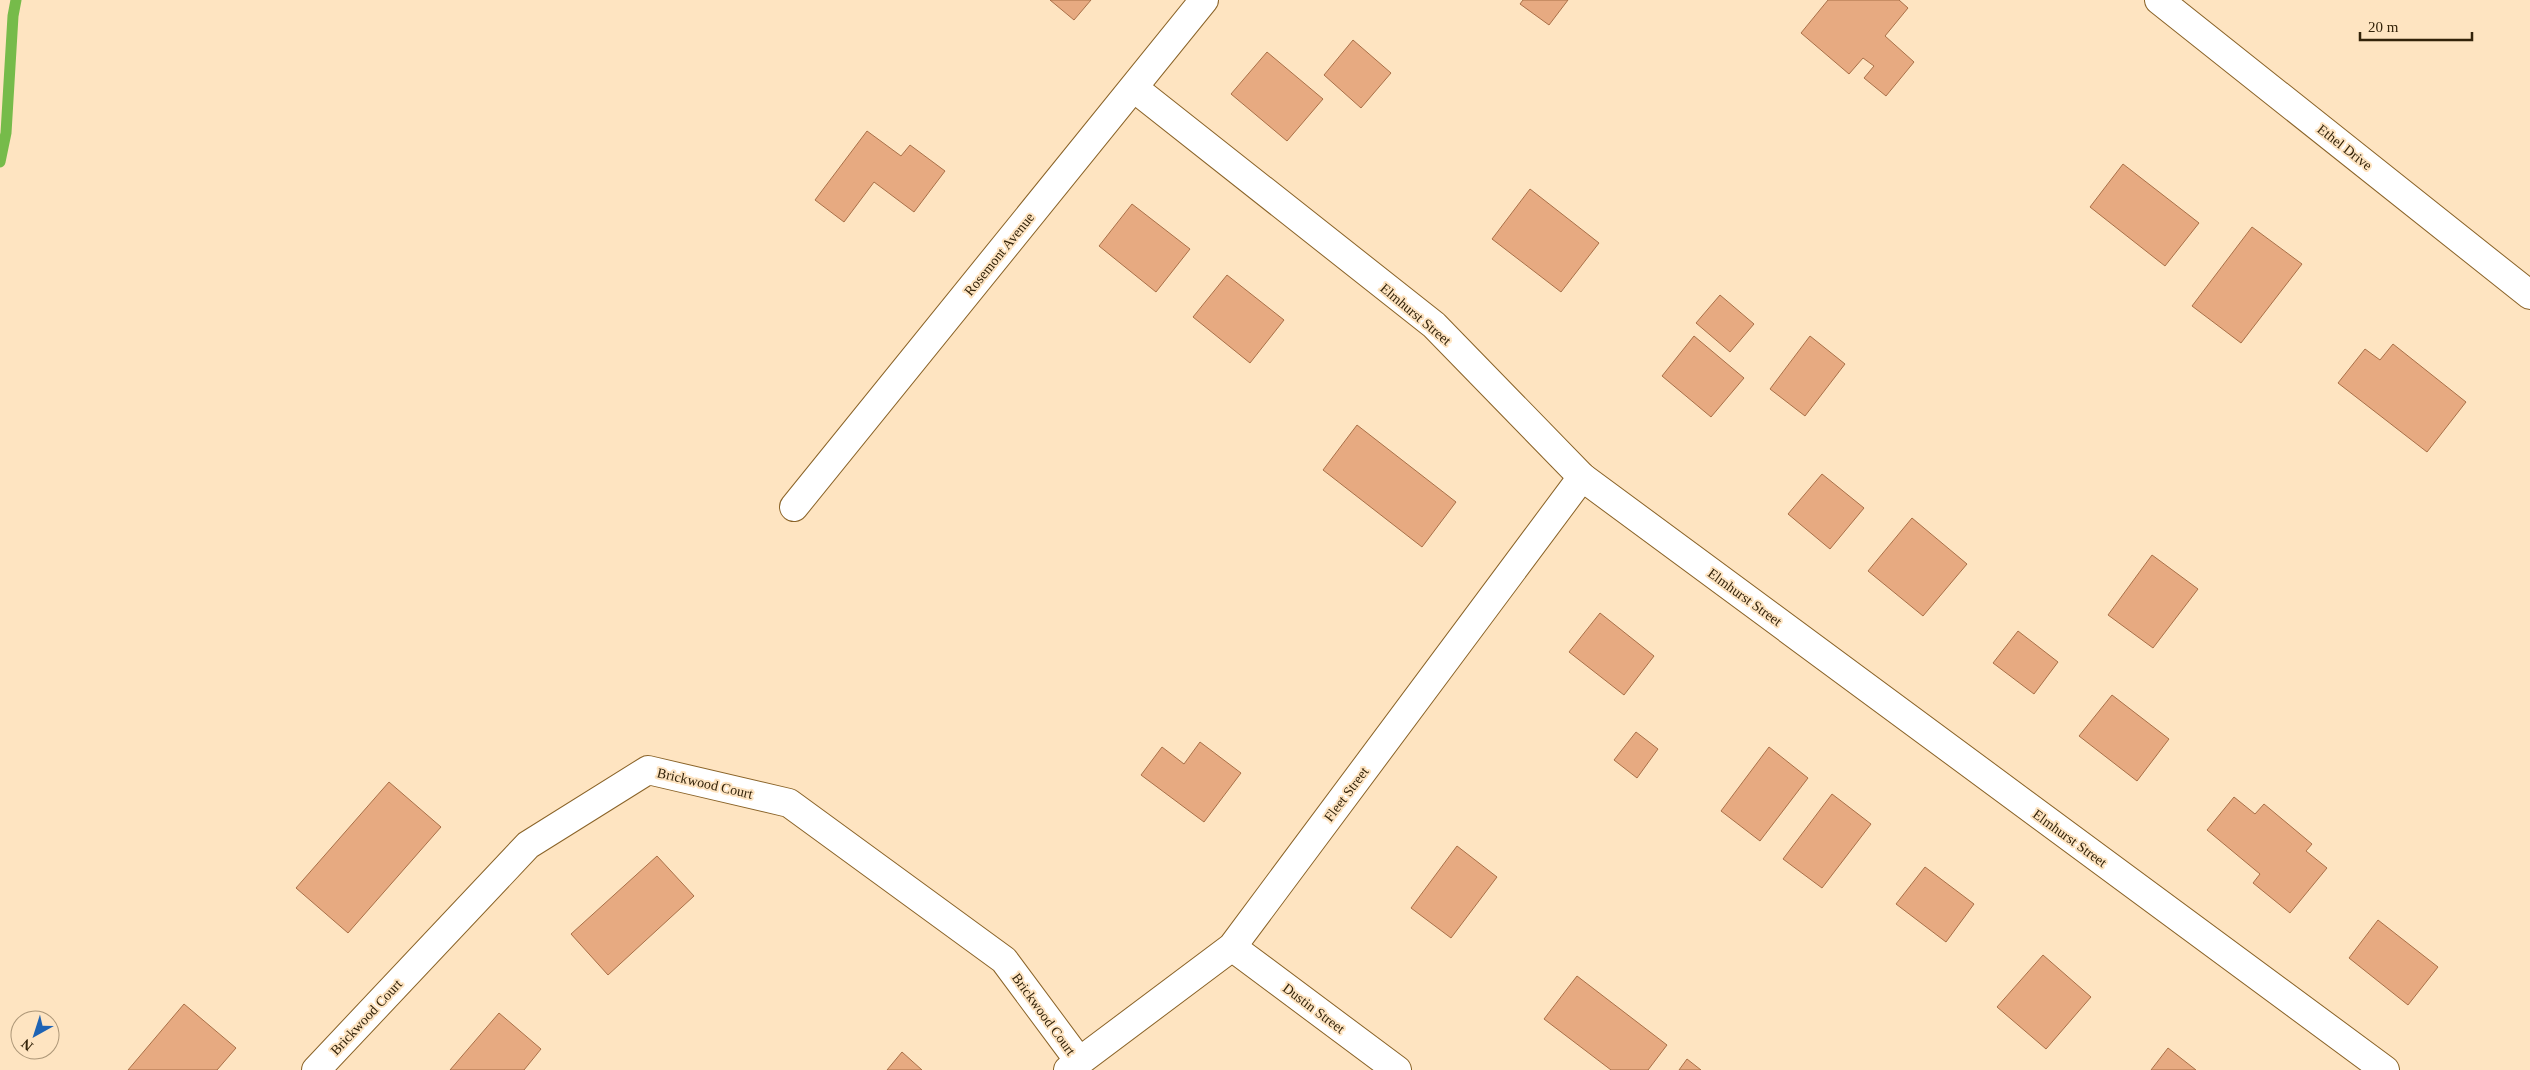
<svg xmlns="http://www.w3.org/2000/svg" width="2530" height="1070" font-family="Georgia,serif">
<rect width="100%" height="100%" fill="#fee4c1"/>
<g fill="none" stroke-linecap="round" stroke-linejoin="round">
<path stroke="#76bb4a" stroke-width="11" d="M 0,162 L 6,133 L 13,16 L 16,0"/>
</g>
<g fill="#e7aa81" stroke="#a97048">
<path d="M 1050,0 L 1091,0 L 1074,20 Z"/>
<path d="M 1523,0 L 1568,0 L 1549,25 L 1520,4 Z"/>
<path d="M 1828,0 L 1899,0 L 1908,8 L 1885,36 L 1914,62 L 1886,96 L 1864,78 L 1874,66 L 1863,58 L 1849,74 L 1801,33 Z"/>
<path d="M 1353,40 L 1391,73 L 1361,108 L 1324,75 Z"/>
<path d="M 1267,52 L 1323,99 L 1287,141 L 1231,94 Z"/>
<path d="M 867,131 L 901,156 L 910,145 L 945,171 L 914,212 L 874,182 L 844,222 L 815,200 Z"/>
<path d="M 2123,164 L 2199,223 L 2165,266 L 2090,207 Z"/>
<path d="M 1530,189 L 1599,243 L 1561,292 L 1492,239 Z"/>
<path d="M 1132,204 L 1190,249 L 1156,292 L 1099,246 Z"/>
<path d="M 2252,227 L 2302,264 L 2241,343 L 2192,306 Z"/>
<path d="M 1227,275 L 1284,320 L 1250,363 L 1193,317 Z"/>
<path d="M 1720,295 L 1754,324 L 1730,352 L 1696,323 Z"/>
<path d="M 1694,336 L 1744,378 L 1711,417 L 1662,376 Z"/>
<path d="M 1810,336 L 1845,364 L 1805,416 L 1770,389 Z"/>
<path d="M 2393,344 L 2466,402 L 2427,452 L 2338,383 L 2365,349 L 2380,360 Z"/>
<path d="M 1357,425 L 1456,502 L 1422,547 L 1323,470 Z"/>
<path d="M 1822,474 L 1864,508 L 1830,549 L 1788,514 Z"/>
<path d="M 1912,518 L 1967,564 L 1923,616 L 1868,571 Z"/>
<path d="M 2152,555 L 2198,589 L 2153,648 L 2108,615 Z"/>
<path d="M 1600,613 L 1654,656 L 1624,695 L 1569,652 Z"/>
<path d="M 2018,631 L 2058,662 L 2034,694 L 1993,663 Z"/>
<path d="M 2112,695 L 2169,739 L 2137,781 L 2079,736 Z"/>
<path d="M 1636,732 L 1658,749 L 1637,778 L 1614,760 Z"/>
<path d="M 1200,742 L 1241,773 L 1204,822 L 1141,775 L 1162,747 L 1184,764 Z"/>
<path d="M 1769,747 L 1808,778 L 1760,841 L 1721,811 Z"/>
<path d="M 389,782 L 441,827 L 348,933 L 296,888 Z"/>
<path d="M 1832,794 L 1871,824 L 1822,888 L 1783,859 Z"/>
<path d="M 2234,797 L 2255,814 L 2264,804 L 2312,844 L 2306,851 L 2327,868 L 2290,913 L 2253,883 L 2260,874 L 2207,830 Z"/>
<path d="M 1457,846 L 1497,877 L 1451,938 L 1411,908 Z"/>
<path d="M 657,856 L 694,896 L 608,975 L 571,934 Z"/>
<path d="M 1925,867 L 1974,904 L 1946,942 L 1896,904 Z"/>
<path d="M 2378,920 L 2438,967 L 2408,1005 L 2349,958 Z"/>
<path d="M 2043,955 L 2091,997 L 2046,1049 L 1997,1007 Z"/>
<path d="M 1577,976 L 1667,1045 L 1648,1070 L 1611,1070 L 1544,1019 Z"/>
<path d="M 184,1004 L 236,1048 L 217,1070 L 128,1070 Z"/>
<path d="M 499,1013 L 541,1049 L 524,1070 L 450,1070 Z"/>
<path d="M 2168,1048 L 2196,1070 L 2151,1070 Z"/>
<path d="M 902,1052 L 922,1070 L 887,1070 Z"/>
<path d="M 1687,1059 L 1701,1070 L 1679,1070 Z"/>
</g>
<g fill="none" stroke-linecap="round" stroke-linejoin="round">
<g stroke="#8a6328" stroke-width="30">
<g id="minor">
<path d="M 2159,0 L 2530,295"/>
<path d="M 1134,88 L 1434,325 L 1582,477 L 2385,1070"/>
<path d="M 794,507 L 1204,0"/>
<path d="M 1232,947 L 1397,1070"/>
<path d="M 316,1070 L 528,845 L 648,770 L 789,803 L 1004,960 L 1079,1061"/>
<path d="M 1068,1070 L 1232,947 L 1582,477"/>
</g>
</g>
<use href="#minor" stroke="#fff" stroke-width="28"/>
</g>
<g text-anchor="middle" stroke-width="4" stroke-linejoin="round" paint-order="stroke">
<g font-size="14" fill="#33230a" stroke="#fee4c1">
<text transform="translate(2345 147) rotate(38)" y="5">Ethel Drive</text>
<text transform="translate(999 254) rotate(-51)" y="5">Rosemont Avenue</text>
<text transform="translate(1416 314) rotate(40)" y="5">Elmhurst Street</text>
<text transform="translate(1745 597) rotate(36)" y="5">Elmhurst Street</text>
<text transform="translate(705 783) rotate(13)" y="5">Brickwood Court</text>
<text transform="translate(1346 794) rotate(-53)" y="5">Fleet Street</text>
<text transform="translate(2070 838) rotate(36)" y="5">Elmhurst Street</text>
<text transform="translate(1314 1008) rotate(37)" y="5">Dustin Street</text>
<text transform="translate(1044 1014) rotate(54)" y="5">Brickwood Court</text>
<text transform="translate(366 1017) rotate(-47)" y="5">Brickwood Court</text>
</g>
</g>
<g transform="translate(35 1035) rotate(219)"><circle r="24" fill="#fee4c1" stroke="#ad9778"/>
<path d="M0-4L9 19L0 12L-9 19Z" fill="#1e63b4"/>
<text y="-8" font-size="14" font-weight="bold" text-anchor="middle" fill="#33230a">N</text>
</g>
<path d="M2360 32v8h112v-8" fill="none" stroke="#33230a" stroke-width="2.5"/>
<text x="2368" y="32" font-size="15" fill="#33230a" stroke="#fee4c1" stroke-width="4" paint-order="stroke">20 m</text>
</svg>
